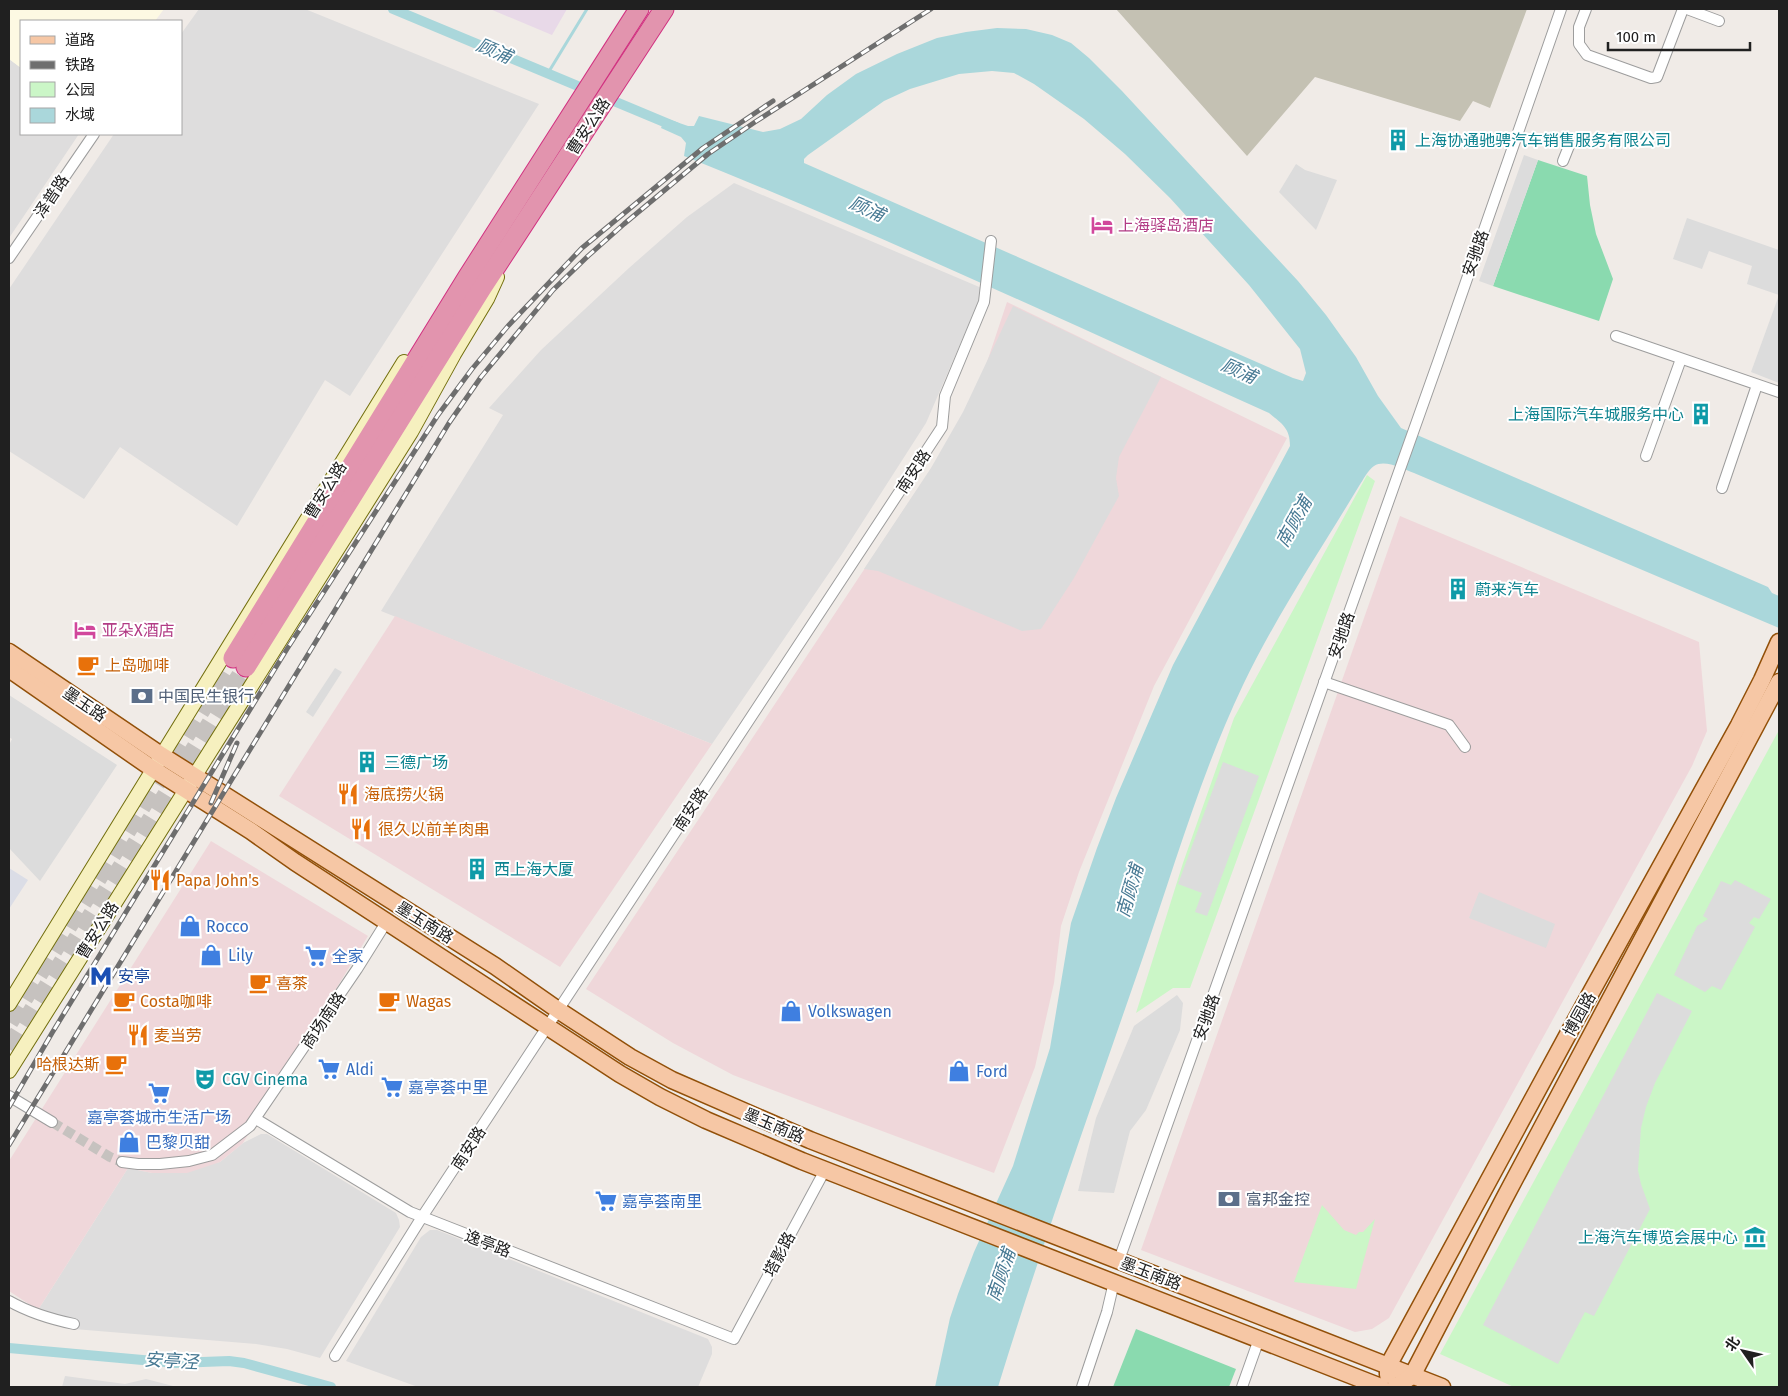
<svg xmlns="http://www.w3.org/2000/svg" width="1788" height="1396" font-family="'Fira Sans','Noto Sans SC',sans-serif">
<rect width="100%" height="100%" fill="#f0ebe7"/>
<g fill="#dedddd">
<path d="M 199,9 L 305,9 L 539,104 L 350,396 L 325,380 L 237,526 L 120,447 L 84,499 L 9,451 L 9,289 L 114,134 L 181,134 L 181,34 Z"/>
<path d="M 9,59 L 21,68 L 21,134 L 79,134 L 9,238 Z"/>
<path d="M 734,183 L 984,289 L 926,423 L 842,554 L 712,744 L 381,611 L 503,415 L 489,408 L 541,350 L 629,268 L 687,217 Z"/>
<path d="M 261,1134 L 267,1134 L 396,1213 L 399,1220 L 400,1227 L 320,1358 L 287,1349 L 256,1344 L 74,1329 L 38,1310 L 128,1168 L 152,1173 L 220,1162 L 243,1143 Z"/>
<path d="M 430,1230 L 437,1230 L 708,1339 L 712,1347 L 712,1354 L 698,1387 L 418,1387 L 346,1361 L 421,1237 Z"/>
<path d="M 65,1376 L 125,1384 L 146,1379 L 177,1387 L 62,1387 Z"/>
</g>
<g fill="#efd7da">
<path d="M 1007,302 L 1287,438 L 1154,686 L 1079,872 L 1061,926 L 1054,983 L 1035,1067 L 994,1173 L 733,1075 L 673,1043 L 586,989 L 946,446 L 973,395 L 986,365 Z"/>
<path d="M 1400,516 L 1699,642 L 1707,731 L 1692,766 L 1389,1318 L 1372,1329 L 1355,1332 L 1141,1250 Z"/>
<path d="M 395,616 L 712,744 L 560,967 L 279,796 Z"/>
<path d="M 211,841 L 368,936 L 243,1143 L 220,1162 L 187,1173 L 152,1173 L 128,1168 L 38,1310 L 9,1291 L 9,1161 Z"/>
</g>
<path fill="#e8d9e8" d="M 490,9 L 567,9 L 552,35 Z"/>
<path fill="#fdf9e3" d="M 9,9 L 164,9 L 155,21 L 21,21 L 21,68 L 9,59 Z"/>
<path fill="#c4c1b3" d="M 1116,9 L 1527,9 L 1490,108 L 1473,101 L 1460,121 L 1315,77 L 1247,156 Z"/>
<g fill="#cbf6c7">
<path d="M 1367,475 L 1375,481 L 1190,988 L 1173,988 L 1136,1013 L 1183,863 L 1234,718 Z"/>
<path d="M 1779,730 L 1779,1387 L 1514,1387 L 1440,1354 Z"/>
<path d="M 1322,1205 L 1344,1230 L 1356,1235 L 1359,1232 L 1363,1232 L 1375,1219 L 1378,1208 L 1356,1289 L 1294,1282 Z"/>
</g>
<g fill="#8adaaf">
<path d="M 1538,160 L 1587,176 L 1590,205 L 1596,234 L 1613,279 L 1599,321 L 1493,286 Z"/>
<path d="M 1136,1329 L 1236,1369 L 1229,1387 L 1113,1387 Z"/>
</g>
<g fill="#dcdcdc">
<path d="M 1524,155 L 1538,160 L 1493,286 L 1479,281 Z"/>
<path d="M 1296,164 L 1305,170 L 1337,180 L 1316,230 L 1279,192 Z"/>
<path d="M 1687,218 L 1779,250 L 1779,383 L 1751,372 L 1779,295 L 1747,284 L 1752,266 L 1709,251 L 1702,269 L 1673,259 Z"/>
<path d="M 1013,306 L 1161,377 L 1119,457 L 1116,478 L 1119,496 L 1074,578 L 1041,629 L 1022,631 L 878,571 L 864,569 L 931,468 L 963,412 Z"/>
<path d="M 335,668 L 342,672 L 313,717 L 306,712 Z"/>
<path d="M 9,695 L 117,765 L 40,881 L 9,848 L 9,745 L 12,739 L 9,737 Z"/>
<path d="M 1223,762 L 1259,776 L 1207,916 L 1195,912 L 1202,893 L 1178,884 Z"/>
<path d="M 1735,880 L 1771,899 L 1759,919 L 1754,917 L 1749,923 L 1755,927 L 1721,990 L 1712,986 L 1705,992 L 1674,975 L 1697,926 L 1708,919 L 1703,916 L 1721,881 L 1731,885 Z"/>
<path d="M 1479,892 L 1555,924 L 1546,948 L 1469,918 Z"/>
<path d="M 1657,993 L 1692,1011 L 1655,1083 L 1646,1107 L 1641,1128 L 1638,1170 L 1641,1184 L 1650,1209 L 1594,1316 L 1585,1312 L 1558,1364 L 1483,1325 Z"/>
<path d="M 1177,995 L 1183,1003 L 1180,1030 L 1146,1110 L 1130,1131 L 1114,1193 L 1078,1191 L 1096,1118 L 1134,1026 Z"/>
</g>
<path fill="#dbdde6" d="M 9,868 L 28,880 L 9,909 Z"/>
<path fill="#aad7db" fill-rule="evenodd" d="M 997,28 L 1026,29 L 1052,35 L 1071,43 L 1089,58 L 1122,91 L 1298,281 L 1326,315 L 1356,357 L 1378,396 L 1401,428 L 1768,587 L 1772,593 L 1779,596 L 1779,628 L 1414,473 C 1403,469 1385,459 1374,466 C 1368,470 1363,480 1359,486 C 1320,551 1276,616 1243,685 C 1201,773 1174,868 1142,960 C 1093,1102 1042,1244 998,1387 L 935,1387 L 950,1318 L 958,1294 L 974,1252 L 1013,1166 L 1050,1048 L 1071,923 L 1097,848 L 1116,798 L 1173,665 L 1290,446 C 1290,428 1282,424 1269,413 C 1075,326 882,235 684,156 L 686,143 L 681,137 L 661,128 L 665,118 L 688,126 L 694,126 L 699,116 L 763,132 L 780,129 L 801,119 L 827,95 L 856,74 L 897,54 L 937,38 L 966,32 ZM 992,71 L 1014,73 L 1034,84 L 1084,119 L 1125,154 L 1170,198 L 1249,285 L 1300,349 L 1306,373 L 1303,381 L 1293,378 L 804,163 L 804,159 L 808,155 L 884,101 L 910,89 L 959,74 Z"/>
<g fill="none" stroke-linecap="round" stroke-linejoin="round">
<path stroke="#aad7db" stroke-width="3" d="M 548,73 L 587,9"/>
<g stroke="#aad7db" stroke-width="10">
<path d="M 393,9 L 676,127"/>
<path d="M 9,1348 L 176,1363 L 229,1361 L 244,1363 L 331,1387"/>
</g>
<path stroke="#c6c2bf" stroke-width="10" stroke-dasharray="10 5" stroke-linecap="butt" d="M 52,1122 L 110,1157 L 122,1162"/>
<g stroke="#c6c2bf" stroke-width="19" stroke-dasharray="19 9" stroke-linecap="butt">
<path d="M 9,1022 L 233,658"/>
<path d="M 9,1049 L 246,667"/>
</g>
<g stroke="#9d9d9d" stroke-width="12">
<g id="street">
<path d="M 1586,9 L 1579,27 L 1579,44 L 1587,55 L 1651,78 L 1657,77 L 1683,9"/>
<path d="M 1687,9 L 1719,21"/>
<path d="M 1563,161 L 1569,146"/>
<path d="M 9,258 L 94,134"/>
<path d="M 1616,336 L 1779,392"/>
<path d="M 1646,456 L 1681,359"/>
<path d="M 1722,488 L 1757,385"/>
<path d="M 1324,682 L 1449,725 L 1465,747"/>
<path d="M 9,1096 L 52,1122"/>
<path d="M 256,1119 L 410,1212 L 734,1339 L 825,1170"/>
<path d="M 122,1162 L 138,1164 L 160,1164 L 189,1161 L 212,1155 L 250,1126 L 357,969 L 387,921"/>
<path d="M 1119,1260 L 1438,362 L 1561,9"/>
<path d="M 9,1301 C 30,1313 50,1319 74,1324"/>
<path d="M 335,1356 L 422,1217 L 942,427 L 945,396 L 984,302 L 991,241"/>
<path d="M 1082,1387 L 1107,1312 L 1114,1282"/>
<path d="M 1242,1387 L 1259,1339"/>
</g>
</g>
<g stroke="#726e0c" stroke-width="16">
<g id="secondary">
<path d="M 9,1004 L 404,362"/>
<path d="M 9,1071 L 411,432 L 454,354 L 487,299 L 497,277"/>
</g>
</g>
<g stroke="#925009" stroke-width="19">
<g id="primary">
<path d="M 9,652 L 161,755 L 495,966 L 558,1010 L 630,1057 L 672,1080 L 810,1140 L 1442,1387"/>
<path d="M 9,669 L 153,769 L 251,831 L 295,862 L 620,1074 L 660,1097 L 706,1120 L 802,1161 L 1381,1387"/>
<path d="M 1388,1375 L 1388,1366 L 1573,1025 L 1739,725 L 1762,680 L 1779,642"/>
<path d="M 1395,1387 L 1412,1376 L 1504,1199 L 1779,682"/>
</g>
</g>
<g stroke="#d13180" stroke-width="21">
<g id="highway">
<path d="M 233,658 L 467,278 L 639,9"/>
<path d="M 246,667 L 482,288 L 664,9"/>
</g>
</g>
<use href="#street" stroke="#fff" stroke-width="10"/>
<use href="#secondary" stroke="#f6f0bf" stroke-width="14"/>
<use href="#primary" stroke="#f6c7a5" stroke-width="16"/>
<use href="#highway" stroke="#e294ae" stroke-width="19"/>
<g stroke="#6e6e6e" stroke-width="5">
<g id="rail">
<path d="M 211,803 L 237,743"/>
<path d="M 9,1107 L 52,1033 L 287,649 L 438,415 L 472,369 L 508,326 L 582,248 L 703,148 L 773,101"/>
<path d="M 9,1145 L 449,423 L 481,377 L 553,290 L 588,256 L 624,224 L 708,154 L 755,122 L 931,9"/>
</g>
</g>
<use href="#rail" stroke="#fff" stroke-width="3" stroke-dasharray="9" stroke-linecap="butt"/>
</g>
<defs>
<g id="building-bare" transform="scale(1.725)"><path d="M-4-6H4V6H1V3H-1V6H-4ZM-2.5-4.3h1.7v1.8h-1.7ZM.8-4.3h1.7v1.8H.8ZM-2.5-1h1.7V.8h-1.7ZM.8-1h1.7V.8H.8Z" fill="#0f9aa8" stroke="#fff" stroke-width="2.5" paint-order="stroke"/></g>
<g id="hotel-bare" transform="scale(1.725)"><path d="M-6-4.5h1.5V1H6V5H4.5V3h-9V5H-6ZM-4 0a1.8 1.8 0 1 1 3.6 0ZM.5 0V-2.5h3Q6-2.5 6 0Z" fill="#d1479c" stroke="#fff" stroke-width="2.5" paint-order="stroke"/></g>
<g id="cafe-bare" transform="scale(1.725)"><path d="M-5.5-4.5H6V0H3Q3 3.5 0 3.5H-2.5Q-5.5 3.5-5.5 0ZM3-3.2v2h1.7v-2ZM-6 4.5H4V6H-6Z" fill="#e8710a" stroke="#fff" stroke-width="2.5" paint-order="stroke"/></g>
<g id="bank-bare" transform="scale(1.725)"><path d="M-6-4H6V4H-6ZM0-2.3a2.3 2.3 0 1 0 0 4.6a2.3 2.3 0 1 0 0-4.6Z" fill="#5c6f8a" stroke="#fff" stroke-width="2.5" paint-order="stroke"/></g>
<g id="restaurant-bare" transform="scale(1.725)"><path d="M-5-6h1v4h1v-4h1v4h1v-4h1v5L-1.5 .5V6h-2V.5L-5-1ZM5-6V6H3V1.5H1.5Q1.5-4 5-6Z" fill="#e8710a" stroke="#fff" stroke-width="2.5" paint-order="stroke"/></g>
<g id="shop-bare" transform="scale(1.725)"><path d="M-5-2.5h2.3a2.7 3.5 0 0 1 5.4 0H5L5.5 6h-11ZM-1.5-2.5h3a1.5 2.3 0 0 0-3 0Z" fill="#3f7fe0" stroke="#fff" stroke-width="2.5" paint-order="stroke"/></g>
<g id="supermarket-bare" transform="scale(1.725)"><path d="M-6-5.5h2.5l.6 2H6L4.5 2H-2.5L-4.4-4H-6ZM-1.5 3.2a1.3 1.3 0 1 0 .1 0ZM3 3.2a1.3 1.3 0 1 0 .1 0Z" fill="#3f7fe0" stroke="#fff" stroke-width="2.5" paint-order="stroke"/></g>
<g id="metro-bare" transform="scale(1.725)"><path d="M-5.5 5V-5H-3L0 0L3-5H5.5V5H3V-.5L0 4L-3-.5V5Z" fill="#1a4fb4" stroke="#fff" stroke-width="2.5" paint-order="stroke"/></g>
<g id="theatre-bare" transform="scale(1.725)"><path d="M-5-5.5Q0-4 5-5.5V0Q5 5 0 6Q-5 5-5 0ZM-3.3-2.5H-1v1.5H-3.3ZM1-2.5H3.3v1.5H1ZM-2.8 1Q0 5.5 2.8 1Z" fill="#0f9aa8" stroke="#fff" stroke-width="2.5" paint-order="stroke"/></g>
<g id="museum-bare" transform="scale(1.725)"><path d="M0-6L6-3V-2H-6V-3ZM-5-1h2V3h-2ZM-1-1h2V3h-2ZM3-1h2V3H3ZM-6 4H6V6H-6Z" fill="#0f9aa8" stroke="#fff" stroke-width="2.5" paint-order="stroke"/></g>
</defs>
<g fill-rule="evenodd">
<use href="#building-bare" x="1398" y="140"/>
<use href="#hotel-bare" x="1102" y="225"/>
<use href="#building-bare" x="1701" y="414"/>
<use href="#building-bare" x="1458" y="589"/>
<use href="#hotel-bare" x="85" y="630"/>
<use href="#cafe-bare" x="88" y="665"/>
<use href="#bank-bare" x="142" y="696"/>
<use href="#building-bare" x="367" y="762"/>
<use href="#restaurant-bare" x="348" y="794"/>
<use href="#restaurant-bare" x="361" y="829"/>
<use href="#building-bare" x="477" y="869"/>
<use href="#restaurant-bare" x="160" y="880"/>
<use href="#shop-bare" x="190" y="926"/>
<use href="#shop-bare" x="211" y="955"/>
<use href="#supermarket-bare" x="316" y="956"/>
<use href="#metro-bare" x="101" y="976"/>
<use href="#cafe-bare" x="260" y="983"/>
<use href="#cafe-bare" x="124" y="1001"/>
<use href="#cafe-bare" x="389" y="1001"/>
<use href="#shop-bare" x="791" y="1011"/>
<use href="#restaurant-bare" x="138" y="1035"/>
<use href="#cafe-bare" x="116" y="1064"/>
<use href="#supermarket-bare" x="329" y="1069"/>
<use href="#shop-bare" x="959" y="1071"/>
<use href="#theatre-bare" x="205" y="1079"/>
<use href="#supermarket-bare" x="392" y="1087"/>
<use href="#supermarket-bare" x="159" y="1093"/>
<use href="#shop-bare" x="129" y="1142"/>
<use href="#bank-bare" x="1229" y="1199"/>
<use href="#supermarket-bare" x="606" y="1201"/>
<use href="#museum-bare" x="1755" y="1237"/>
</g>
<g text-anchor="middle" stroke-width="4" stroke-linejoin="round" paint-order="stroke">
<g font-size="16" fill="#202020" stroke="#fff">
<text transform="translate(588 126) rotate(-57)" y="6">曹安公路</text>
<text transform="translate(51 196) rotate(-56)" y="6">泽普路</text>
<text transform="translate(1475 253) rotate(-70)" y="6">安驰路</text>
<text transform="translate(913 471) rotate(-57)" y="6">南安路</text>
<text transform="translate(325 490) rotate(-58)" y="6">曹安公路</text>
<text transform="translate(1341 635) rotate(-71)" y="6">安驰路</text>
<text transform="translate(85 704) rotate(34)" y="6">墨玉路</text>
<text transform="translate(690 809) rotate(-57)" y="6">南安路</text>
<text transform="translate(425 922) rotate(32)" y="6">墨玉南路</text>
<text transform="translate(97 930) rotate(-58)" y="6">曹安公路</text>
<text transform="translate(1579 1014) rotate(-61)" y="6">博园路</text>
<text transform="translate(1206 1017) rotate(-70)" y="6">安驰路</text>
<text transform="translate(323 1020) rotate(-56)" y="6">商场南路</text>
<text transform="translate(774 1125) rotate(23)" y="6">墨玉南路</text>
<text transform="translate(468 1148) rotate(-57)" y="6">南安路</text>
<text transform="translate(488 1243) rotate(21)" y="6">逸亭路</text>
<text transform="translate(779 1254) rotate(-62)" y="6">塔影路</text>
<text transform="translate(1151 1273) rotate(21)" y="6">墨玉南路</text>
</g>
<g font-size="16" fill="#0d838f" stroke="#fff" text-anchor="start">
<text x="1415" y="146">上海协通驰骋汽车销售服务有限公司</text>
<text x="1684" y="420" text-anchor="end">上海国际汽车城服务中心</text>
<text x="1475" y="595">蔚来汽车</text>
<text x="384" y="768">三德广场</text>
<text x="494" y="875">西上海大厦</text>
<text x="222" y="1085">CGV Cinema</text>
<text x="1738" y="1243" text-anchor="end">上海汽车博览会展中心</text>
</g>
<g font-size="16" fill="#b23c85" stroke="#fff" text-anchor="start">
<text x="1118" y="231">上海驿岛酒店</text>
<text x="102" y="636">亚朵X酒店</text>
</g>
<g font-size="16" fill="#c56008" stroke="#fff" text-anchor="start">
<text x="105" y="671">上岛咖啡</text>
<text x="364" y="800">海底捞火锅</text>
<text x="378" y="835">很久以前羊肉串</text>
<text x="176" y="886">Papa John's</text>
<text x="276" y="989">喜茶</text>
<text x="140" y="1007">Costa咖啡</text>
<text x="406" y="1007">Wagas</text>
<text x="154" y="1041">麦当劳</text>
<text x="100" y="1070" text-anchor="end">哈根达斯</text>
</g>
<g font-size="16" fill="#4e5e75" stroke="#fff" text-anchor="start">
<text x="158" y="702">中国民生银行</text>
<text x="1246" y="1205">富邦金控</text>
</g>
<g font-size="16" fill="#366cbe" stroke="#fff" text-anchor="start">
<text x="206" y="932">Rocco</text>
<text x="228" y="961">Lily</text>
<text x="332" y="962">全家</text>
<text x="808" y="1017">Volkswagen</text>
<text x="346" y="1075">Aldi</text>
<text x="976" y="1077">Ford</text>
<text x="408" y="1093">嘉亭荟中里</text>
<text x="159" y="1123" text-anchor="middle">嘉亭荟城市生活广场</text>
<text x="146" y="1148">巴黎贝甜</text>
<text x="622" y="1207">嘉亭荟南里</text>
</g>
<g font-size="16" fill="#164399" stroke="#fff" text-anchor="start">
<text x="118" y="982">安亭</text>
</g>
<g font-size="18" font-style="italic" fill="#477993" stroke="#fff">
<text transform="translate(494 51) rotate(23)" y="6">顾浦</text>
<text transform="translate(867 209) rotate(24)" y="6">顾浦</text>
<text transform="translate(1239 371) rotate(24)" y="6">顾浦</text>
<text transform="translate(1294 522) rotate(-61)" y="6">南顾浦</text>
<text transform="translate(1130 891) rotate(-74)" y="6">南顾浦</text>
<text transform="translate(1001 1275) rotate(-71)" y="6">南顾浦</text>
<text transform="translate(171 1361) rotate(3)" y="6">安亭泾</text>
</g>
</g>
<rect width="1788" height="1396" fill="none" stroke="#202020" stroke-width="20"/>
<rect x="20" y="20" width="162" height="115" fill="#ffffff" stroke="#a6a6a6"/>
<rect x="30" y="36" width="25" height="8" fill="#f6c7a5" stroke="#a6a6a6"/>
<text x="65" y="45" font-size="15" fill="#202020">道路</text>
<rect x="30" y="61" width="25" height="8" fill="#6e6e6e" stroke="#a6a6a6"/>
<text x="65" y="70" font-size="15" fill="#202020">铁路</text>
<rect x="30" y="82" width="25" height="15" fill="#cbf6c7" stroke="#a6a6a6"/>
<text x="65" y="95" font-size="15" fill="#202020">公园</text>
<rect x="30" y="108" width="25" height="15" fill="#aad7db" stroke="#a6a6a6"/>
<text x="65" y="120" font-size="15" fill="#202020">水域</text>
<g transform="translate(1743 1351) rotate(304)" stroke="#ffffff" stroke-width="4" paint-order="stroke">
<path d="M0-4L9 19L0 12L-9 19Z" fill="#202020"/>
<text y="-8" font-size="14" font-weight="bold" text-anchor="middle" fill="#202020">北</text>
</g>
<path d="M1608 42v8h142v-8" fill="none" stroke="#202020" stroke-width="2.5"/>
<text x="1616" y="42" font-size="15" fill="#202020" stroke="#ffffff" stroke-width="4" paint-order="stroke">100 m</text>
</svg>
